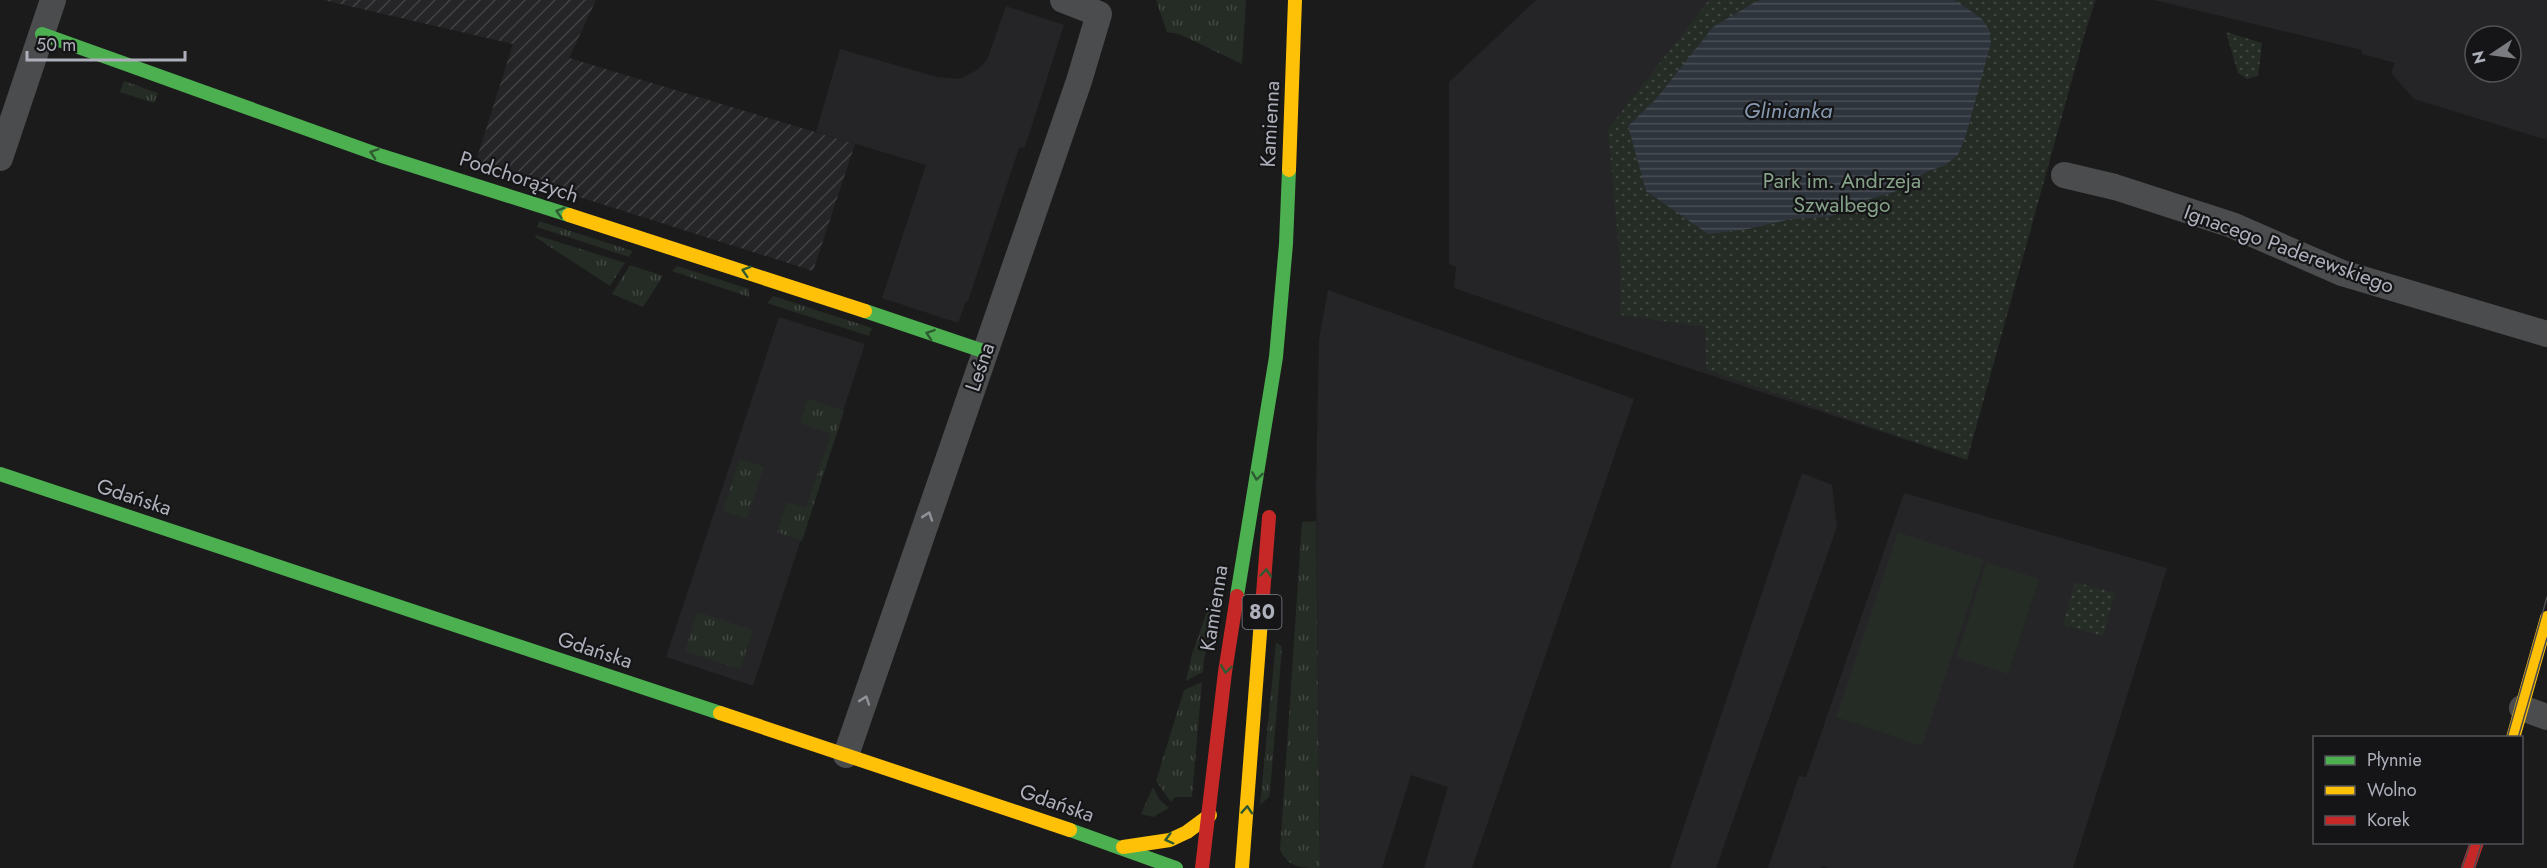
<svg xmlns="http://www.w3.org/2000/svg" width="2547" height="868" font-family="Jost,sans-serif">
<defs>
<pattern id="industrial-furrows" width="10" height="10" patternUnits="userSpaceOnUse" patternTransform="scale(1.5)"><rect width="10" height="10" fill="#252527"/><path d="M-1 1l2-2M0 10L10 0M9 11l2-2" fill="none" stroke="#424244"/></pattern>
<pattern id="grass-tufts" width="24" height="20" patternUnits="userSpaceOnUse" patternTransform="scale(1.5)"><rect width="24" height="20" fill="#252b25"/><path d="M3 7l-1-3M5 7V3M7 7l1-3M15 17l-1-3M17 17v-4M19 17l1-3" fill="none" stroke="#424743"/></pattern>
<pattern id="park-dots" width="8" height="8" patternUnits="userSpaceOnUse" patternTransform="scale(1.5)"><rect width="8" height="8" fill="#252b25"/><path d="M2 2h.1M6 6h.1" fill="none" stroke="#424743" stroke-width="1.8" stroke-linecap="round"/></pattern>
<pattern id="water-rules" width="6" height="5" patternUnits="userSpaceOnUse" patternTransform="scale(1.5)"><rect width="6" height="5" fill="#2e343c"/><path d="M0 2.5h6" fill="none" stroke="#4a4f56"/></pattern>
</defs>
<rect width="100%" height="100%" fill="#1b1b1b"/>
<g fill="#252527" fill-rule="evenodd">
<path d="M 1536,0 L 2096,0 L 2048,145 L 1967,460 L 1601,339 L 1454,288 L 1456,267 L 1449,264 L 1449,82 Z"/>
<path d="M 2154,0 L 2547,0 L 2547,140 L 2414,99 L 2391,73 L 2395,63 L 2362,54 L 2362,50 ZM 2475,36 L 2511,36 L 2511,72 L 2475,72 Z"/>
<path d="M 1006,6 L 1064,25 L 1025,147 L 1019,148 L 968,301 L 966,301 L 958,323 L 882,298 L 926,165 L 816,132 L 840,49 L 937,77 L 959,79 L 977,70 L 987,60 Z"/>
<path d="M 1328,290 L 1634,399 L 1472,868 L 1424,868 L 1448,787 L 1411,775 L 1382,868 L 1320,868 L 1316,484 L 1319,340 Z"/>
<path d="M 779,317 L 865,344 L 753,686 L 666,657 Z"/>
<path d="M 1802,473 L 1832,485 L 1837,527 L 1716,868 L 1670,868 Z"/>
<path d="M 1904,493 L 2167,568 L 2073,868 L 1829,868 L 1822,866 L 1821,868 L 1768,868 L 1799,776 L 1806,777 Z"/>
</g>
<path fill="url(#industrial-furrows)" d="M 323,0 L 596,0 L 569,58 L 855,144 L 813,271 L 475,164 L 513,44 Z"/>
<g fill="url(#grass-tufts)">
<path d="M 1156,0 L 1246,0 L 1242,64 L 1179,34 L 1167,32 Z"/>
<path d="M 124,81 L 158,93 L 154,103 L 120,92 Z"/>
<path d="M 539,221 L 633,251 L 629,257 L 537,227 Z"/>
<path d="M 536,235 L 625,263 L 610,286 L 535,237 Z"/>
<path d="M 630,265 L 663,276 L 643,307 L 612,294 Z"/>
<path d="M 677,266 L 749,289 L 749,297 L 672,271 Z"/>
<path d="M 773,296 L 872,328 L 869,336 L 767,303 Z"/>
<path d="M 808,399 L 844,411 L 802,541 L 777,532 L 787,502 L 806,508 L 831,434 L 800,423 Z"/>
<path d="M 740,459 L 764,467 L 747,519 L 723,511 Z"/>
<path d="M 1316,521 L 1320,868 C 1301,868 1289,868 1280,850 L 1302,522 Z"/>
<path d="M 1221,572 L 1227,574 L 1204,659 L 1203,672 L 1186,681 L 1192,654 Z"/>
<path d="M 697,612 L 753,630 L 740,669 L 685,651 Z"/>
<path d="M 1276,642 L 1282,647 L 1270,792 L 1269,797 L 1260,805 Z"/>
<path d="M 1202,682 L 1192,797 L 1175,797 L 1171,802 L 1156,781 L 1184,690 Z"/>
<path d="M 1153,787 L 1159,799 L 1169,808 L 1153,817 L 1141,814 Z"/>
</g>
<g fill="url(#park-dots)">
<path d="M 1709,0 L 2094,0 L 1967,460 L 1706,369 L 1705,327 L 1620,315 L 1620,261 L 1608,129 Z"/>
<path d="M 2226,32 L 2262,43 L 2258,76 L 2247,79 L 2238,73 Z"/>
<path d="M 2075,582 L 2115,593 L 2103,636 L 2063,625 Z"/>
</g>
<g fill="#252b25">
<path d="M 1898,532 L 1984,560 L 1922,746 L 1836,717 Z"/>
<path d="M 1987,562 L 2039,579 L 2008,674 L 1956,657 Z"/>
</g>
<path fill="url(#water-rules)" d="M 1762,0 L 1955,0 L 1982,19 L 1989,29 L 1991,43 L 1966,135 L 1958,155 L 1944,166 L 1928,171 L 1894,192 L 1859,202 L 1845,211 L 1828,217 L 1791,219 L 1748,229 L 1708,234 L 1646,191 L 1628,126 L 1656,99 L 1713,27 L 1755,2 Z"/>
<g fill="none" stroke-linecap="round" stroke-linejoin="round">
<g stroke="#4b4c4d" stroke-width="26">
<path d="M 0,158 L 53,0"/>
<path d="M 2064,175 L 2115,187 L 2232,225 L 2342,273 L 2547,334"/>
<path d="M 2522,708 L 2547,717"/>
<path d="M 846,755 L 1079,81 L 1099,14 L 1063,0"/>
</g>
<g stroke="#4caf50" stroke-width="14">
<path d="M 42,34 L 382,156 L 569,215"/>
<path d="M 865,311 L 986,352"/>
<path d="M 0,474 L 720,713"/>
<path d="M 1237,596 L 1276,357 L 1286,244 L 1289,170"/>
<path d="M 1070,830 L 1176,868"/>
</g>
<g stroke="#ffc107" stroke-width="14">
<path d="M 1289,170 L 1295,0"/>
<path d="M 569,215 L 865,311"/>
<path d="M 720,713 L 1070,830"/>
<path d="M 2513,738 L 2547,618"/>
<path d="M 1123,847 L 1170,840 L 1187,832 L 1210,815"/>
<path d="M 1242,868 L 1262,607"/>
</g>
<g stroke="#c62828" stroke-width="14">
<path d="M 1262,607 L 1269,517"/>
<path d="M 1202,868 L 1225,672 L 1237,596"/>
<path d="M 2468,868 L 2477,842"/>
</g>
<g stroke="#4c4c4f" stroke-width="1.5">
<path d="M 2507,738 L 2547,597"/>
<path d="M 2518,738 L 2547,638"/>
<path d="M 2462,868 L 2471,842"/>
<path d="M 2474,868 L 2482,842"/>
</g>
</g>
<defs><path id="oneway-chevron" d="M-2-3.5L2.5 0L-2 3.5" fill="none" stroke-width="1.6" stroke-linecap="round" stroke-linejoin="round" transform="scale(1.5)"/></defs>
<g stroke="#2e5a31">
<use href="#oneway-chevron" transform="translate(374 153) rotate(-161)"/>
<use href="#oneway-chevron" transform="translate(560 212) rotate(-163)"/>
<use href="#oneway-chevron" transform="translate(746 271) rotate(-163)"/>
<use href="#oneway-chevron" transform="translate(930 334) rotate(-161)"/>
<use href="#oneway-chevron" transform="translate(1257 476) rotate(99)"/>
<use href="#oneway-chevron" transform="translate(1266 573) rotate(-85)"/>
<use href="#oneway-chevron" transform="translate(1226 669) rotate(98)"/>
<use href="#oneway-chevron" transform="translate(1247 810) rotate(-86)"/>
<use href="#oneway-chevron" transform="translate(1169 839) rotate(165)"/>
</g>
<g stroke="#909299">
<use href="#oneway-chevron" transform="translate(928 516) rotate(-71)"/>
<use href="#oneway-chevron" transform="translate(865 700) rotate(-71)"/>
</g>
<g text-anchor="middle" stroke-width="4.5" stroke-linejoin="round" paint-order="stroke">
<rect fill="#151517" stroke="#7f8289" stroke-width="1.5" x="1242.5" y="595" width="39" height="34" rx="4.5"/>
<g font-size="20" font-weight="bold" fill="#adb0ba">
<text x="1262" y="619">80</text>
</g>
<g font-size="21" fill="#adb0ba" stroke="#151517">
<text transform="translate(1270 124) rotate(-87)" y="7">Kamienna</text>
<text transform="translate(519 177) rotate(18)" y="7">Podchorążych</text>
<text transform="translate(2289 249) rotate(20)" y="7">Ignacego Paderewskiego</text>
<text transform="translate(980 367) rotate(-71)" y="7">Leśna</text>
<text transform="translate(134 497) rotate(18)" y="7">Gdańska</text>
<text transform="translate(1214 608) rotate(-81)" y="7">Kamienna</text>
<text transform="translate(595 650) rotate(18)" y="7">Gdańska</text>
<text transform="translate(1057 803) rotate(19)" y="7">Gdańska</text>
</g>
<g font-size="21" fill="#86a38a" stroke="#151517">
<text x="1842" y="188">Park im. Andrzeja<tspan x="1842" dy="24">Szwalbego</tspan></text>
</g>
<g font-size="22" font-style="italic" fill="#879ab2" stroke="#151517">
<text x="1788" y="118">Glinianka</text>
</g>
</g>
<rect x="2313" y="736" width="210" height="108" fill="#151517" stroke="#525358" stroke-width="1.5"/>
<rect x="2325" y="756" width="30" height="9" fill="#4caf50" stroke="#525358" stroke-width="1.5"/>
<text x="2367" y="766" font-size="18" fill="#adb0ba">Płynnie</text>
<rect x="2325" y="786" width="30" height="9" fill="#ffc107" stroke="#525358" stroke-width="1.5"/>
<text x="2367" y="796" font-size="18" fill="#adb0ba">Wolno</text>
<rect x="2325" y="816" width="30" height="9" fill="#c62828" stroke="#525358" stroke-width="1.5"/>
<text x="2367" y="826" font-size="18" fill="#adb0ba">Korek</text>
<g transform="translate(2493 54) rotate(257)"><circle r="28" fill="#151517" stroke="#525358" stroke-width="1.5"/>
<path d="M0-4.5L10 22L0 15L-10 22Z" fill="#7a7c82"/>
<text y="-9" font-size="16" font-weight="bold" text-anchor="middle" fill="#adb0ba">N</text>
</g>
<path d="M27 51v9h158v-9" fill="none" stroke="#adb0ba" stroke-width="3"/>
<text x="36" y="51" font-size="18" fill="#adb0ba" stroke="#151517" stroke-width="4.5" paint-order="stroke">50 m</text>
</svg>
